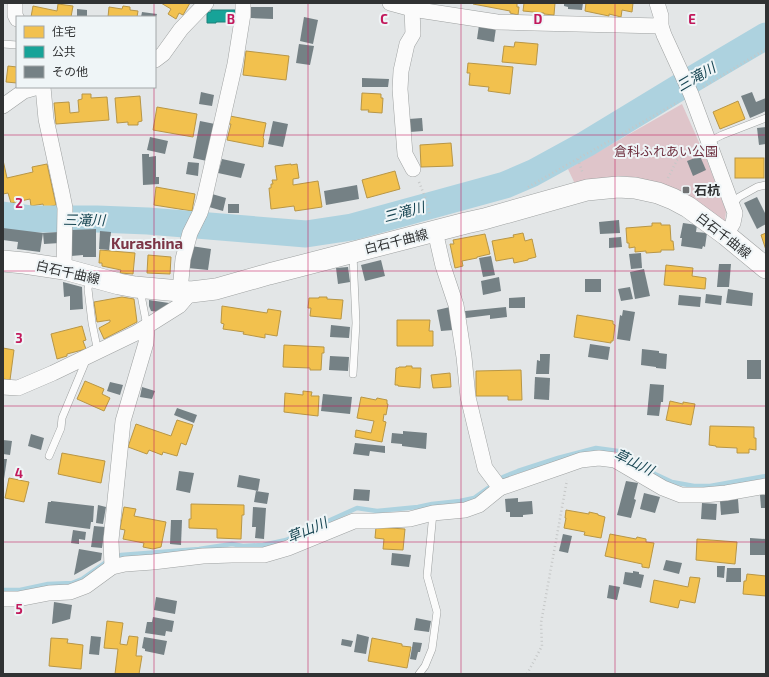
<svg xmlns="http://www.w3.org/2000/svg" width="769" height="677" font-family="'Exo 2','Noto Sans JP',sans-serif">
<rect width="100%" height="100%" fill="#e3e6e7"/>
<path fill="#dfc5ca" d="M 682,104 L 706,158 L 726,211 L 725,221 L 665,186 L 640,178 L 623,176 L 575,184 L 568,169 Z"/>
<g fill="#f2c14e" stroke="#b89646">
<path d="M 161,3 L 190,3 L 183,15 L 179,13 L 176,19 L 168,14 L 171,9 Z"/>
<path d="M 473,3 L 517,3 L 517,7 L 519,7 L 518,15 L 510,13 L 510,11 L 473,4 Z"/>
<path d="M 524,3 L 555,3 L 554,15 L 544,14 L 544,13 L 523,11 Z"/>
<path d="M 586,3 L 633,3 L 632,12 L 622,10 L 621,17 L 609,14 L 609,16 L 585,11 Z"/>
<path d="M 58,4 L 73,6 L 71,17 L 31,17 L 33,6 L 57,11 Z"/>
<path d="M 123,6 L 130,7 L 130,10 L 138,11 L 137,17 L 108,17 L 109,7 L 122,9 Z"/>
<path d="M 515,42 L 538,44 L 536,65 L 502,62 L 504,46 L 514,47 Z"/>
<path d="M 246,51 L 289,56 L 286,80 L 243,75 Z"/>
<path d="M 468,63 L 513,67 L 510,94 L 488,91 L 489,87 L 469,85 L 470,73 L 467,73 Z"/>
<path d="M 8,66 L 17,67 L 17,83 L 6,82 Z"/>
<path d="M 362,93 L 381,94 L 381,98 L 383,98 L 382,113 L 368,112 L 369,110 L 361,110 Z"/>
<path d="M 82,94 L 91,94 L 91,98 L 107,97 L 109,120 L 56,124 L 54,103 L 69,102 L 70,113 L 79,112 L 78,100 L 82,99 Z"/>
<path d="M 140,96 L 142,121 L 138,122 L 138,125 L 128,125 L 128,122 L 117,123 L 115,98 Z"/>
<path d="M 738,101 L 745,119 L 720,129 L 713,112 Z"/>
<path d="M 157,107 L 197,114 L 193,137 L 153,130 Z"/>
<path d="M 230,116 L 266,123 L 263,138 L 264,139 L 263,147 L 227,140 L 231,124 L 229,124 Z"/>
<path d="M 451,143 L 453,166 L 421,167 L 420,145 Z"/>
<rect x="735" y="158" width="29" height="20"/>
<path d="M 3,160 L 7,178 L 33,172 L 32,167 L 47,164 L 56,205 L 44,208 L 43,204 L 31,206 L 30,199 L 11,203 L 8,193 L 3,194 Z"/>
<path d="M 291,164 L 291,165 L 297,164 L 299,178 L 293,179 L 293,185 L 318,181 L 322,207 L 295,211 L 294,206 L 271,209 L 269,188 L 271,188 L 271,184 L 273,184 L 272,180 L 277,180 L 275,166 Z"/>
<path d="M 395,171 L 400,189 L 367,198 L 362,180 Z"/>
<path d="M 156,187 L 195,194 L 192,211 L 154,205 Z"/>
<path d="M 652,223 L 661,223 L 661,225 L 670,225 L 671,241 L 673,241 L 674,250 L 661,250 L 661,252 L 646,253 L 646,251 L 635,252 L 635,247 L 629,248 L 629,243 L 627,243 L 626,228 L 652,226 Z"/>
<path d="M 523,233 L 525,241 L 532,239 L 536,257 L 528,259 L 528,260 L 514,263 L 513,258 L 496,261 L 492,241 L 514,237 L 513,235 Z"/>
<path d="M 766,233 L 766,250 L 761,235 Z"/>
<path d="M 485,234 L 490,254 L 477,257 L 477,258 L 462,261 L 463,266 L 455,268 L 450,244 L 454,244 L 453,240 Z"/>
<path d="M 100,250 L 135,253 L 133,274 L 120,273 L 121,270 L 102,266 L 102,263 L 99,263 Z"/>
<path d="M 148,255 L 171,257 L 170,274 L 147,273 Z"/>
<path d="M 666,265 L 693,268 L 692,276 L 706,278 L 705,289 L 664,285 Z"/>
<path d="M 122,297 L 134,299 L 137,322 L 104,339 L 99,328 L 110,322 L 110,320 L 97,322 L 94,302 Z"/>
<path d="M 319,297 L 327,297 L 327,299 L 343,300 L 341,319 L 310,316 L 311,308 L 308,308 L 309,298 L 319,298 Z"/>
<path d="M 222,306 L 267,313 L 268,309 L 281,311 L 277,336 L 265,334 L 265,338 L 243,334 L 244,332 L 223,329 L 224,324 L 221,323 Z"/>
<path d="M 577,315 L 613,321 L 613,324 L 615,325 L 613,341 L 611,341 L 611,343 L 574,337 Z"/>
<path d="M 397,320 L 430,320 L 429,331 L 433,331 L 433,346 L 397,346 Z"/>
<path d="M 82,326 L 86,340 L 83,341 L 86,349 L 67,354 L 67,356 L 57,359 L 51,334 Z"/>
<path d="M 284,345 L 324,347 L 324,353 L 322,353 L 321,370 L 310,370 L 310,368 L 283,367 Z"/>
<path d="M 3,348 L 14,350 L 10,380 L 3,379 Z"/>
<path d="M 406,366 L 412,366 L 412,368 L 421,368 L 420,388 L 398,386 L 398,385 L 395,385 L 396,368 L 398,368 L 399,367 L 406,367 Z"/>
<path d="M 521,370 L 522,400 L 508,400 L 508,396 L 476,396 L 476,371 Z"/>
<path d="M 450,373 L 451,387 L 433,388 L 431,375 Z"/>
<path d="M 85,381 L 104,389 L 102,394 L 110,398 L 104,411 L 77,399 Z"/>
<path d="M 303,391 L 312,392 L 311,396 L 319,396 L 318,416 L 284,412 L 285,393 L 303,395 Z"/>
<path d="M 361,397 L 376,400 L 377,398 L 387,400 L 387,404 L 388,404 L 386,415 L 384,414 L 383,421 L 386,422 L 382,442 L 355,437 L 356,430 L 371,433 L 374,421 L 357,418 Z"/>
<path d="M 670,401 L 683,404 L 683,402 L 695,404 L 691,425 L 666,420 Z"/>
<path d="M 177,420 L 193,425 L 186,445 L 181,443 L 177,456 L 163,452 L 162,455 L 149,450 L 147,454 L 128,447 L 136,424 L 171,436 Z"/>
<path d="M 710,426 L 754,427 L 754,438 L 756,438 L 756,450 L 749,449 L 749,453 L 737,453 L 737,448 L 716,447 L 716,446 L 709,445 Z"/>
<path d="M 62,453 L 105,461 L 101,483 L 58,474 Z"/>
<path d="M 9,478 L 29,482 L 24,502 L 5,498 Z"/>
<path d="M 191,504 L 244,505 L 244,515 L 242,515 L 241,539 L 217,538 L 217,529 L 189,528 L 189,519 L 191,519 Z"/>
<path d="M 124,507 L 136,509 L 134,516 L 166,522 L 161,547 L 153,549 L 143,547 L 144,543 L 123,539 L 125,530 L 120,529 Z"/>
<path d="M 566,510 L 589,514 L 589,512 L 598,514 L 598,515 L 605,517 L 601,538 L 584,535 L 585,532 L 564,528 L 566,518 L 565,518 Z"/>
<path d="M 376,527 L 405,529 L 403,550 L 383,549 L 384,539 L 375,538 Z"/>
<path d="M 610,534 L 636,539 L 637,537 L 646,539 L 646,542 L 654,543 L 649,568 L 642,567 L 642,564 L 605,556 Z"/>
<path d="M 697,539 L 737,542 L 735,564 L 696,560 Z"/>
<path d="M 747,574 L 766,576 L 766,596 L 743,594 L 744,581 L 746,581 Z"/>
<path d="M 690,577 L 700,578 L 695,603 L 680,600 L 678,608 L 650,602 L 654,580 L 688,587 Z"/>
<path d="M 107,621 L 123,623 L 120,644 L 127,645 L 129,636 L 138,637 L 136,656 L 142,656 L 139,674 L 115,674 L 118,649 L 104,648 Z"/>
<path d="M 51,638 L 68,639 L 67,643 L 83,645 L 81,669 L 49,666 Z"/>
<path d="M 372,638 L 402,644 L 402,646 L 411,647 L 407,668 L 368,661 Z"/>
</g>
<path fill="#17a398" stroke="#1e817a" d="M 211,10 L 235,10 L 235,22 L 216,22 L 216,23 L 207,23 L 207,12 L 211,12 Z"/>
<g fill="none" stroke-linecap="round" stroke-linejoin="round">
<g stroke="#add2df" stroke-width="4.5">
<path d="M 503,477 L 518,471 L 558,458 L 596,448 L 618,451 L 655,474 L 672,482 L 694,486 L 710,486 L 766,476"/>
<path d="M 121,555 L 199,549 L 232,544 L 243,546 L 263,545 L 286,540 L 357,508 L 377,511 L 418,507 L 432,504 L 460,501 L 474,498 L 488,488"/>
<path d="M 3,590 L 20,590 L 48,584 L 72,583 L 82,579 L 106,562"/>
</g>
<path stroke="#add2df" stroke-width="27" d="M 3,215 L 32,219 L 97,219 L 148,221 L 306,234 L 352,227 L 505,185 L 533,173 L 586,144 L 693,79 L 766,36"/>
</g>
<g fill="#758185">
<path d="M 564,3 L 583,3 L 582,10 L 568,9 L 568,7 L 564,6 Z"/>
<path d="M 251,7 L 273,7 L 273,19 L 251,18 Z"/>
<path d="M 77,9 L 87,10 L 87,17 L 77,17 Z"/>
<path d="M 142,12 L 157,14 L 156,17 L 141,17 Z"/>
<path d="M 304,17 L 318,20 L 313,44 L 300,41 Z"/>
<path d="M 479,25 L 496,28 L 494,42 L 477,39 Z"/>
<path d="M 299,44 L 314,46 L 310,65 L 296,63 Z"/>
<path d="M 362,78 L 389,79 L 388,87 L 362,87 Z"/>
<path d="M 201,92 L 214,95 L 212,106 L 199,104 Z"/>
<path d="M 752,92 L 756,102 L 766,98 L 766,111 L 750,118 L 741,96 Z"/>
<path d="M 422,118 L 423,131 L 410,132 L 409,119 Z"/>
<path d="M 200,121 L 215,124 L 207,161 L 193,158 Z"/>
<path d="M 273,121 L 288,124 L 283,147 L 268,144 Z"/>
<path d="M 766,127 L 766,144 L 759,145 L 757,128 Z"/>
<path d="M 150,137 L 168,141 L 165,154 L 147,150 Z"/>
<path d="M 142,154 L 149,154 L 149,157 L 156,156 L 156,177 L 159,177 L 159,184 L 143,185 Z"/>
<path d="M 700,156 L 706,170 L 693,176 L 687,161 Z"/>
<path d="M 222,159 L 245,164 L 241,178 L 218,173 Z"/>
<path d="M 188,162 L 199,163 L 198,176 L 186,174 Z"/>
<path d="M 357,185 L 359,199 L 326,205 L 324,191 Z"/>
<path d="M 212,194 L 226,198 L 223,211 L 209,207 Z"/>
<path d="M 757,197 L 766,215 L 766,224 L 757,229 L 744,203 Z"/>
<rect x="228" y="204" width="11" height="9"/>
<path d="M 619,220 L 620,233 L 600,234 L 599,222 Z"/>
<path d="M 683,223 L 697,225 L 696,232 L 707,233 L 705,247 L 703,246 L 702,249 L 681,246 L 682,238 L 680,238 Z"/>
<path d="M 3,228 L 43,233 L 40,252 L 17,249 L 18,242 L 3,240 Z"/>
<path d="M 96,229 L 96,257 L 83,257 L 83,255 L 71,256 L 71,230 Z"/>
<path d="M 100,231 L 111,232 L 109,250 L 99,249 Z"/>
<path d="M 59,232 L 60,243 L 44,244 L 43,233 Z"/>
<path d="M 621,237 L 622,247 L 609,248 L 609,238 Z"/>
<path d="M 191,246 L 211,249 L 208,270 L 188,268 Z"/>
<path d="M 641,253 L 642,268 L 631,269 L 629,254 Z"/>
<path d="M 491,256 L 495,275 L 483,277 L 479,258 Z"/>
<path d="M 381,260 L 385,276 L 365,281 L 361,265 Z"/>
<path d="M 719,264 L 731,264 L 729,287 L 717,287 Z"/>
<path d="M 348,267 L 350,282 L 338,284 L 336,268 Z"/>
<path d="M 644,269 L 650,296 L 635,299 L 630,272 Z"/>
<path d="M 499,277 L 501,291 L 483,295 L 481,281 Z"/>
<rect x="585" y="279" width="16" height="13"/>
<path d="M 63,282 L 82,287 L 83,309 L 70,310 L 70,296 L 64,297 Z"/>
<path d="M 630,287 L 633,299 L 621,301 L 618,289 Z"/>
<path d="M 728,289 L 753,293 L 752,306 L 726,303 Z"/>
<path d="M 706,294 L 722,296 L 721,305 L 705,303 Z"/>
<path d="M 679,295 L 701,297 L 700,307 L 678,305 Z"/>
<path d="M 525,297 L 525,308 L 509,308 L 509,298 Z"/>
<path d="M 149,300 L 169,303 L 169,306 L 158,312 L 151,311 L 149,306 Z"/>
<path d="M 450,307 L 453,330 L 441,331 L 437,310 Z"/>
<path d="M 506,307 L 507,317 L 490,319 L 490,315 L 466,318 L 465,311 Z"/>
<path d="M 623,310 L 635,312 L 630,341 L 617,339 L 620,315 L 622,316 Z"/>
<path d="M 331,325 L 350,327 L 349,338 L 330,337 Z"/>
<path d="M 590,344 L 610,347 L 608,360 L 588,357 Z"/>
<path d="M 642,349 L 659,351 L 659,353 L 667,354 L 666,369 L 656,368 L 656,367 L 641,365 Z"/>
<path d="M 540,354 L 550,354 L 549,374 L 536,374 L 537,360 L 540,361 Z"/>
<path d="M 330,356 L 349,357 L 348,371 L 329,370 Z"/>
<rect x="747" y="360" width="14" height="19"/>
<path d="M 535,377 L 550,378 L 549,400 L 534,399 Z"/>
<path d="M 110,382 L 123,385 L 120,395 L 107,391 Z"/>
<path d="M 650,384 L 664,385 L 663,402 L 661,402 L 659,416 L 647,415 Z"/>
<path d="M 142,387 L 155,391 L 152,399 L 140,397 Z"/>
<path d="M 323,394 L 352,397 L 350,414 L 321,411 Z"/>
<path d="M 177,408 L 197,415 L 194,423 L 174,415 Z"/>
<path d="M 403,431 L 427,433 L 426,449 L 402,446 L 402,444 L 391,443 L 392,433 L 403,434 Z"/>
<path d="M 31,434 L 44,438 L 41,450 L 28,446 Z"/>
<path d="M 3,440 L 12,441 L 10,455 L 3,454 Z"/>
<path d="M 355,443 L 385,446 L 385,453 L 370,451 L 369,456 L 353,454 Z"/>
<path d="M 3,459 L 7,459 L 4,479 L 3,479 Z"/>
<path d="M 179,471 L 194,473 L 190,493 L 176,490 Z"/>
<path d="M 239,475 L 260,479 L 258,491 L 237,487 Z"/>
<path d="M 626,481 L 638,483 L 634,499 L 636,500 L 631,518 L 617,515 Z"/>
<path d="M 354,489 L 370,490 L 369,501 L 353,500 Z"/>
<path d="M 256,491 L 269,493 L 267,504 L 254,502 Z"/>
<path d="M 644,493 L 660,497 L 655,513 L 640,509 Z"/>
<path d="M 760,495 L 766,495 L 766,508 L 761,508 Z"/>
<path d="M 518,498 L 518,502 L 532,501 L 533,514 L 523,515 L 523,517 L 510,517 L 510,512 L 506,512 L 505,499 Z"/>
<path d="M 738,499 L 739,513 L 721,515 L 720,501 Z"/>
<path d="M 51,501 L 94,506 L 93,522 L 91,522 L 90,529 L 45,523 L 48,502 L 51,502 Z"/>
<path d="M 702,503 L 717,504 L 716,520 L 701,519 Z"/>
<path d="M 98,505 L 106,507 L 103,524 L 96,523 Z"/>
<path d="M 253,507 L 266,508 L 264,539 L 255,538 L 256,527 L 252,527 Z"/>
<path d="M 171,520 L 182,520 L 181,545 L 170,544 Z"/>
<path d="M 94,526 L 105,527 L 102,548 L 91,547 Z"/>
<path d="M 73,530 L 86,532 L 85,540 L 79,539 L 79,544 L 71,543 Z"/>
<path d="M 563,534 L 572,536 L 568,553 L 559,551 Z"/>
<path d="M 750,538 L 766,539 L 766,555 L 750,555 Z"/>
<path d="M 79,549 L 102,553 L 101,560 L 74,575 Z"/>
<path d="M 392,553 L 411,555 L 409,567 L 391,565 Z"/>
<path d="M 666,560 L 682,563 L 679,574 L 663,570 Z"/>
<path d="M 717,566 L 725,566 L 724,578 L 717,577 Z"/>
<path d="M 727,568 L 741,568 L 741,582 L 726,582 Z"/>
<path d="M 633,571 L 639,572 L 639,574 L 644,575 L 641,588 L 623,584 L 625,572 L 633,573 Z"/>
<path d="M 609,585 L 620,587 L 617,600 L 607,598 Z"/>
<path d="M 156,597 L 177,601 L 175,614 L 154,610 Z"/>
<path d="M 54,602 L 72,605 L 70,619 L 52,624 Z"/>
<path d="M 153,617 L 174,621 L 172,632 L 166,631 L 165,636 L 145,633 L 147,622 L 152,622 Z"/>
<path d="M 416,618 L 431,621 L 429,632 L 414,630 Z"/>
<path d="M 357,634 L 369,637 L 366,654 L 354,652 Z"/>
<path d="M 91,636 L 101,637 L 99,655 L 89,654 Z"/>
<path d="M 144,637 L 167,641 L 164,655 L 145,651 L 145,649 L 142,648 Z"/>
<path d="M 342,639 L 353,641 L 351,647 L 341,645 Z"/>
<path d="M 413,642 L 422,643 L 420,652 L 418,652 L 416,660 L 410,659 Z"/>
</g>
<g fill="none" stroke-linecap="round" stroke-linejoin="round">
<g stroke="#9ea1a1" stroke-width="8">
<g id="lane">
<path d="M 3,44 L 17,45"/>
<path d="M 708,142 L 722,135 L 766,118"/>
<path d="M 732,205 L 739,197 L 757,187 L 766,185"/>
<path d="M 90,279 L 88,289 L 92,323 L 98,352"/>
<path d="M 140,290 L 147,326"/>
<path d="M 353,374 L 356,323 L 353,255"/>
<path d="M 49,456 L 61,428 L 62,418 L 87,358"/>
<path d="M 419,674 L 425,666 L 432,649 L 437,612 L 427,576 L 433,513"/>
</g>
</g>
<g stroke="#9ea1a1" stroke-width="16">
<g id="street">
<path d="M 15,3 L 15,15 L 17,19"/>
<path d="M 390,3 L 412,9 L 497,22 L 534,23 L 661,26"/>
<path d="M 657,3 L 661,16 L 661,26 L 664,35 L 691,94 L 735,213 L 733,223 L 726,235"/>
<path d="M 412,9 L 413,34 L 407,44 L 401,71 L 400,89 L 405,154 L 413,169"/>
<path d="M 155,60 L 163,54 L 181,29 L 206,3"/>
<path d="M 43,87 L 46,119 L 62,193 L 65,208 L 64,269"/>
<path d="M 3,106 L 24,91 L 38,87"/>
<path d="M 435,231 L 443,266 L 456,305 L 464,357 L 468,397 L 485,468 L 500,488"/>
<path d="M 180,291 L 183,259 L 190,233 L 200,213 L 204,200 L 235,64 L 243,14 L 243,3"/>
<path d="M 3,387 L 18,388 L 53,373 L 136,333 L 179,306 L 191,292"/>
<path d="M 112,567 L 111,540 L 123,421 L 146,343 L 147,326"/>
<path d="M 3,599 L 18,599 L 49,593 L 70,592 L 86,586 L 112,567 L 125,564 L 153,562 L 203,556 L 232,555 L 264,555 L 288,548 L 354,521 L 374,521 L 410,519 L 433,513 L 465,510 L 479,505 L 500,488 L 564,466 L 581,460 L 599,458 L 615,460 L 663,488 L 681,495 L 704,495 L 726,493 L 766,486"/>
</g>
</g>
<g stroke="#9ea1a1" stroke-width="22">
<path id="secondary" d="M 3,261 L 24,263 L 64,269 L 119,284 L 135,287 L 191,292 L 216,289 L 269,274 L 466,223 L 484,219 L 587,190 L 618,187 L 635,188 L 658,193 L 673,199 L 688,207 L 726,235 L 766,268"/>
</g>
<g stroke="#c5c7c7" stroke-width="2.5" stroke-dasharray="1 3" stroke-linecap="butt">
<path d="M 703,87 L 766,49"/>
<path d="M 578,159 L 583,174"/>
<path d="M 668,178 L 677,160 L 696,151"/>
<path d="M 419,182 L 425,197 L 430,215"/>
<path d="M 528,187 L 678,102"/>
<path d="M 527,674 L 542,646 L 541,623 L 567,480"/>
</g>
<use href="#lane" stroke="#fbfbfb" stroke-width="7"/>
<use href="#street" stroke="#fbfbfb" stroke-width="15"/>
<use href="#secondary" stroke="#fbfbfb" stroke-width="21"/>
</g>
<path fill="none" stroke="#c2185b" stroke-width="1" stroke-opacity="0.55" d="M 154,3 L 154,17M 308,3 L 308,674M 461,3 L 461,674M 615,3 L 615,674M 154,87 L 154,674M 3,135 L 766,135M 3,271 L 766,271M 3,406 L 766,406M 3,542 L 766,542"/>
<rect fill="#6f7172" stroke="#eff5f7" stroke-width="1.5" x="682" y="186" width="8" height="8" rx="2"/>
<g text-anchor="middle" stroke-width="4" stroke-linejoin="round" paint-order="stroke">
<g font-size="13" fill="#703241" stroke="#eff5f7">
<text x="666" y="156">倉科ふれあい公園</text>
</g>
<g font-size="13" font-weight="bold" fill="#303233" stroke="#eff5f7" text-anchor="start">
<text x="694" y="195">石杭</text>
</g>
<g font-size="13" fill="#303233" stroke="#eff5f7">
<text transform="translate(724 235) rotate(38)" y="5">白石千曲線</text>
<text transform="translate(396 241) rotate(-14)" y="5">白石千曲線</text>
<text transform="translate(68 272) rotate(13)" y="5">白石千曲線</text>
</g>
<g font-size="14" font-style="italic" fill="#184653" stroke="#eff5f7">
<text transform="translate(696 77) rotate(-30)" y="5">三滝川</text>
<text transform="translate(404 212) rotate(-15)" y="5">三滝川</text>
<text transform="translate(84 220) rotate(1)" y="5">三滝川</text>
<text transform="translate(634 462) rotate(26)" y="5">草山川</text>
<text transform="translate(307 530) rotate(-23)" y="5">草山川</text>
</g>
<g font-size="15" font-weight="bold" fill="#7c3546" stroke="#eff5f7">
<text x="147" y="249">Kurashina</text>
</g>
</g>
<g font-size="13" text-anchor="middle" font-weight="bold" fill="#c2185b" stroke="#eff5f7" stroke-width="4" stroke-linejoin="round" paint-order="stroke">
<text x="231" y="24">B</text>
<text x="384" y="24">C</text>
<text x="538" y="24">D</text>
<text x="692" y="24">E</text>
<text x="19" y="208">2</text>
<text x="19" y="343">3</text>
<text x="19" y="478">4</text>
<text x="19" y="614">5</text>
</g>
<rect width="769" height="677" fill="none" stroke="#303233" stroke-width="8"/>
<rect x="16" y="16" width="140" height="72" fill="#eff5f7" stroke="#a3a7a9"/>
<rect x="24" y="26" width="20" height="12" fill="#f2c14e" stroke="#a3a7a9"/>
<text x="52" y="36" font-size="12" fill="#303233">住宅</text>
<rect x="24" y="46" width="20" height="12" fill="#17a398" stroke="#a3a7a9"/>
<text x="52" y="56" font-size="12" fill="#303233">公共</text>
<rect x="24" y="66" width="20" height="12" fill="#758185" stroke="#a3a7a9"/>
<text x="52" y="76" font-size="12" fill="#303233">その他</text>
</svg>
